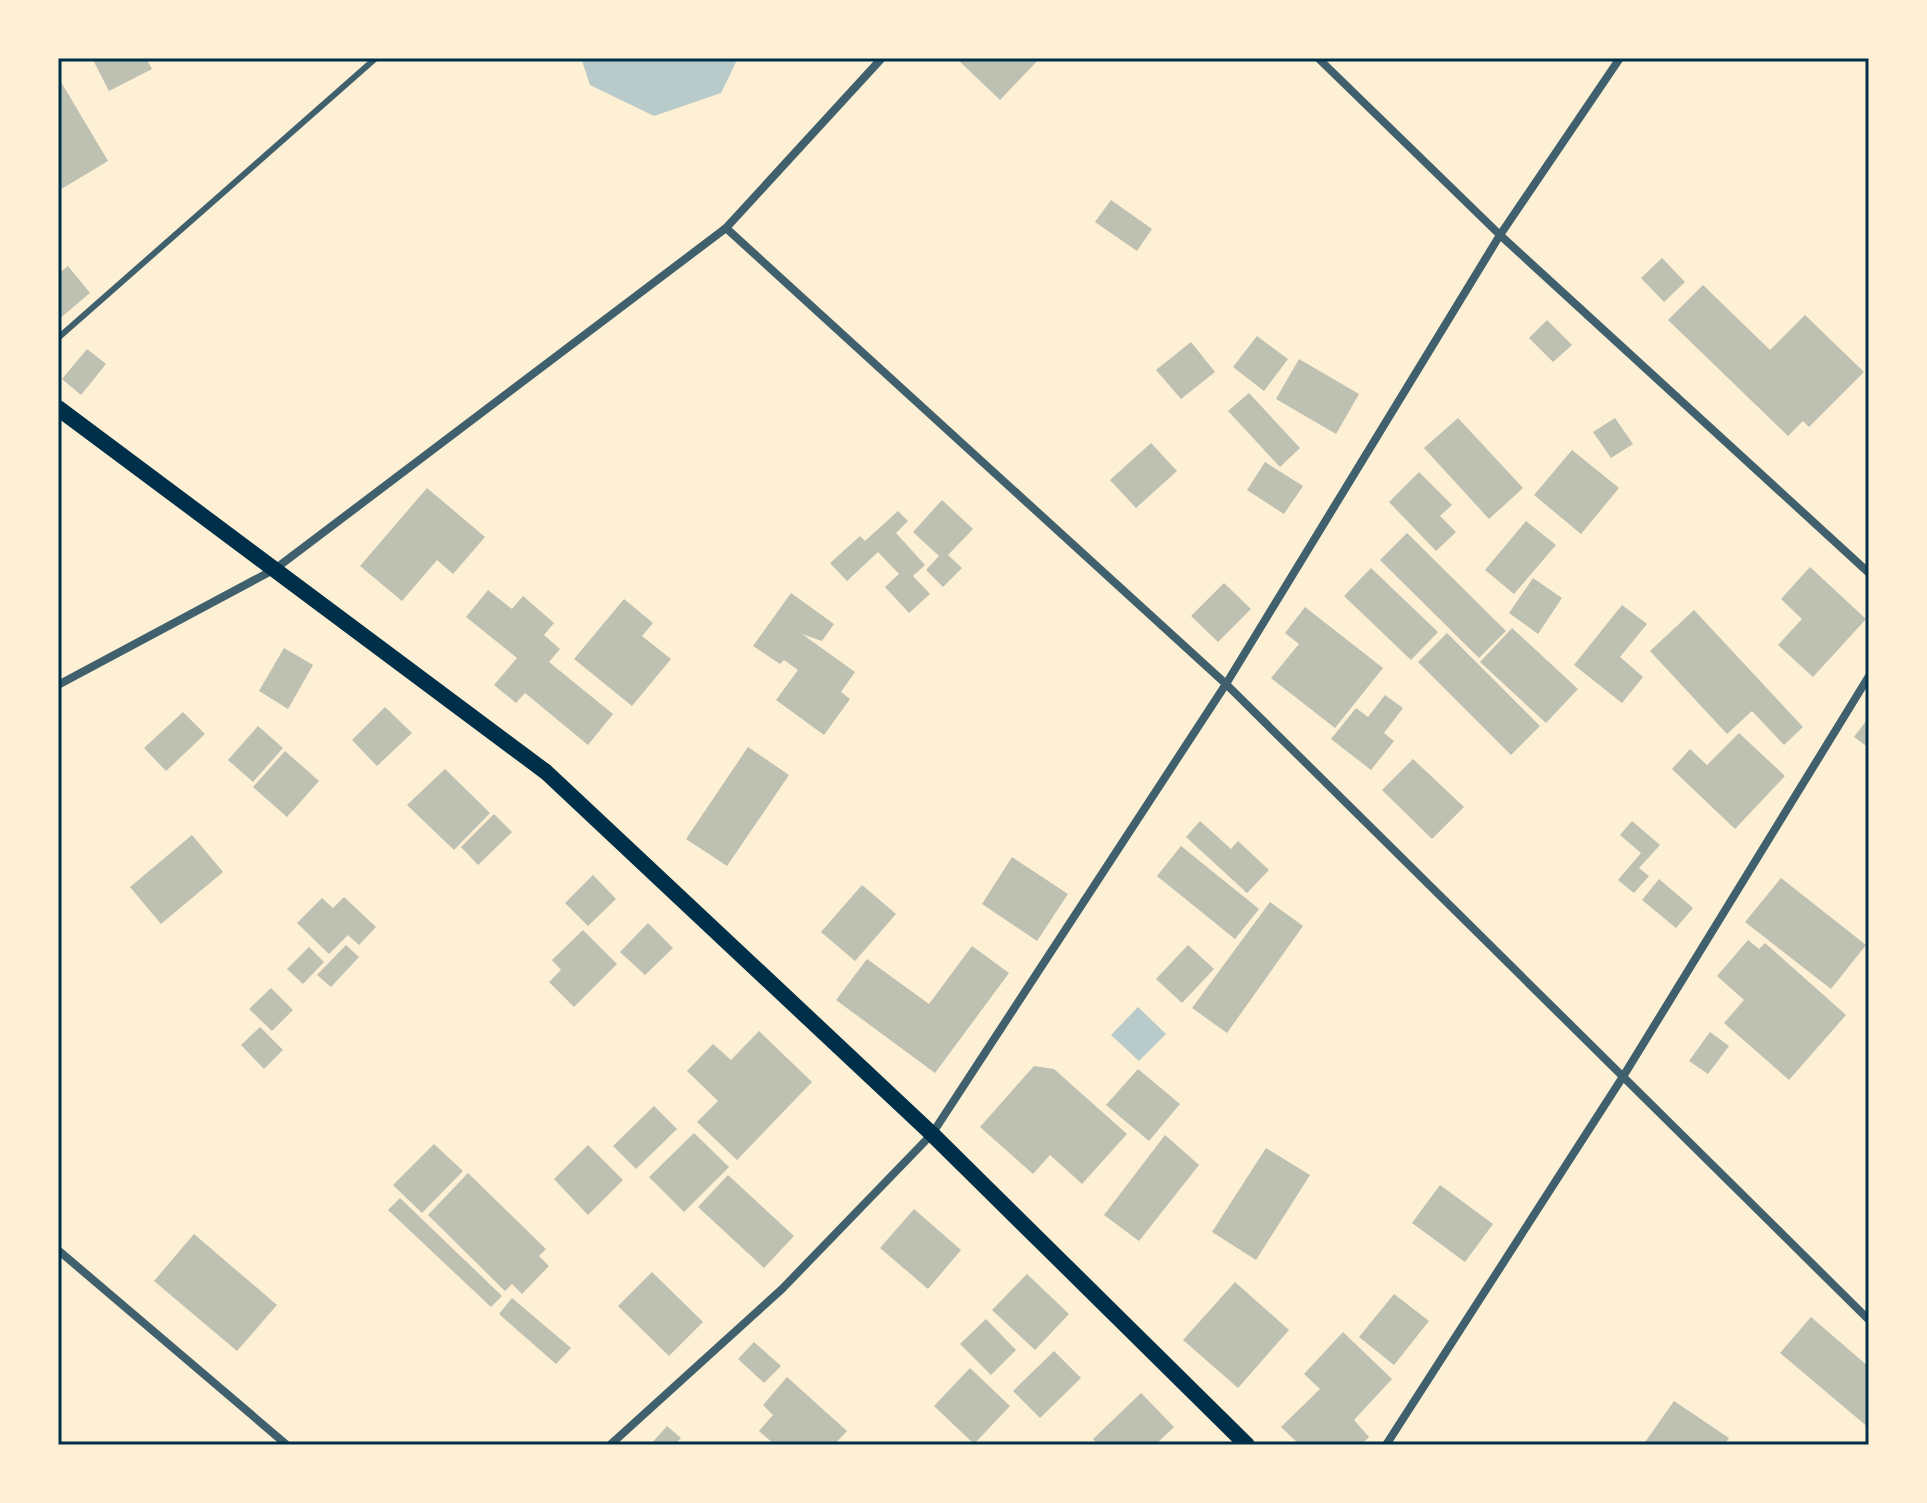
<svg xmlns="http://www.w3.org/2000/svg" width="1927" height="1503" font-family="'Alegreya Sans',sans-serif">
<rect width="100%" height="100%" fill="#fdf0d5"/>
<g fill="#b9caca">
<path d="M 581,58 L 738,58 L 721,93 L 654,116 L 590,85 Z"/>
<path d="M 1138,1007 L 1166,1034 L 1139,1061 L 1111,1035 Z"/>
</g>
<g fill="#bec0b2">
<path d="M 92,58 L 146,58 L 152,69 L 109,91 Z"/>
<path d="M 956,58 L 1040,58 L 1000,100 Z"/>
<path d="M 58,77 L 108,161 L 58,191 Z"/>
<path d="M 1111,200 L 1152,229 L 1137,251 L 1095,222 Z"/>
<path d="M 1662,258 L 1685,282 L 1664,302 L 1641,278 Z"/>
<path d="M 68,266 L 90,293 L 58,320 L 58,274 Z"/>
<path d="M 1703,285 L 1770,350 L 1805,315 L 1864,372 L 1809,427 L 1803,421 L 1788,436 L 1668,320 Z"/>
<path d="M 1547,320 L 1572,345 L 1553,362 L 1529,338 Z"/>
<path d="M 1257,336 L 1288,359 L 1264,391 L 1233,367 Z"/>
<path d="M 1191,342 L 1215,372 L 1181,399 L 1156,370 Z"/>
<path d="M 87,349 L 106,364 L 81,395 L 62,379 Z"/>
<path d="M 1299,359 L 1359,394 L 1336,434 L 1276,399 Z"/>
<path d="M 1249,393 L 1300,448 L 1280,467 L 1228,411 Z"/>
<path d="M 1458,418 L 1523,488 L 1489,519 L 1424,448 Z"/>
<path d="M 1615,418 L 1633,444 L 1611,458 L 1593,432 Z"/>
<path d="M 1151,443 L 1177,471 L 1136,508 L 1110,480 Z"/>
<path d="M 1572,450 L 1619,488 L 1581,534 L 1534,495 Z"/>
<path d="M 1265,462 L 1303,486 L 1284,514 L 1247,490 Z"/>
<path d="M 1419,472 L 1452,505 L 1440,516 L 1456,532 L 1436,551 L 1389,502 Z"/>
<path d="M 427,488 L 485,537 L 453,574 L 437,560 L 402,601 L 360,566 Z"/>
<path d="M 942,500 L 973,529 L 948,555 L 962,568 L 943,587 L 926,570 L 939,556 L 913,532 Z"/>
<path d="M 898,511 L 908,521 L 896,533 L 925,565 L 913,576 L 930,594 L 909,613 L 885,587 L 899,574 L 878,552 L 847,581 L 830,563 L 860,536 L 865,541 Z"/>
<path d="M 1526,521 L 1556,545 L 1514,594 L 1485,570 Z"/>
<path d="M 1407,533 L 1506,631 L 1479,658 L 1380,560 Z"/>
<path d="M 1810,567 L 1866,619 L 1813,677 L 1778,645 L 1802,619 L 1781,599 Z"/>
<path d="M 1371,568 L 1438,632 L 1411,660 L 1344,596 Z"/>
<path d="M 1533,578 L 1562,598 L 1538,634 L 1509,613 Z"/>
<path d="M 1224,583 L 1251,609 L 1218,642 L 1191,616 Z"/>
<path d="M 488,590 L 512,609 L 523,596 L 554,623 L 544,635 L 560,649 L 549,662 L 613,714 L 588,745 L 525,693 L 516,703 L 494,685 L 517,658 L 466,617 Z"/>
<path d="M 791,593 L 834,624 L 822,641 L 802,634 L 855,672 L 841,692 L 850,699 L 824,735 L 776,700 L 798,670 L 784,660 L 780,664 L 753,646 Z"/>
<path d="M 624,599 L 653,623 L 642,636 L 671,659 L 632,706 L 574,659 Z"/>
<path d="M 1622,605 L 1647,624 L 1620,657 L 1643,677 L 1622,703 L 1574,665 Z"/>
<path d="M 1305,607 L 1383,668 L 1335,728 L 1271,678 L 1299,644 L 1285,633 Z"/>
<path d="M 1694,610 L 1803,727 L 1784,745 L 1752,711 L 1727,734 L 1650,651 Z"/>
<path d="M 1512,628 L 1578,689 L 1546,723 L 1480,662 Z"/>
<path d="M 1447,633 L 1540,726 L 1511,755 L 1418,662 Z"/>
<path d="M 284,648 L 313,665 L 288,709 L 259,691 Z"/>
<path d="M 1385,695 L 1403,708 L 1384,733 L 1394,741 L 1371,770 L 1331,739 L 1356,708 L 1368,717 Z"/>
<path d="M 385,707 L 412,733 L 377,766 L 352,740 Z"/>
<path d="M 183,712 L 205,734 L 166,771 L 144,748 Z"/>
<path d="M 1869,717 L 1869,748 L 1854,737 Z"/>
<path d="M 258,726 L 283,748 L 253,782 L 228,760 Z"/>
<path d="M 1739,733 L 1785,776 L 1735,829 L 1672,769 L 1690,749 L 1707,765 Z"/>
<path d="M 748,747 L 789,775 L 727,866 L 686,839 Z"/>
<path d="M 285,751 L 319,781 L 287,817 L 253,787 Z"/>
<path d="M 1413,759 L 1464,807 L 1432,839 L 1382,790 Z"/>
<path d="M 445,769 L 490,813 L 454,850 L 407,805 Z"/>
<path d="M 494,814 L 512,832 L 478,865 L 461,847 Z"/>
<path d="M 1200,821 L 1231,849 L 1238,841 L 1269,870 L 1247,893 L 1186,837 Z"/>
<path d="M 1632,821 L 1660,845 L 1639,868 L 1649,876 L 1634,893 L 1618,880 L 1641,853 L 1620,835 Z"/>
<path d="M 192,835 L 223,872 L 161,924 L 130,887 Z"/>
<path d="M 1181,846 L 1259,909 L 1235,939 L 1157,876 Z"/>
<path d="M 1012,857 L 1068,894 L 1037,941 L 982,904 Z"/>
<path d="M 593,875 L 616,899 L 588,926 L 565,903 Z"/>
<path d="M 1781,878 L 1866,945 L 1831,989 L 1745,922 Z"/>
<path d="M 1659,879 L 1693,908 L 1676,928 L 1642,900 Z"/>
<path d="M 862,885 L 896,914 L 855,961 L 821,932 Z"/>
<path d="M 344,897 L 376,927 L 359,945 L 348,935 L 329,954 L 297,923 L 322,898 L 333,908 Z"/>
<path d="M 1270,902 L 1303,926 L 1227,1033 L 1192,1008 Z"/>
<path d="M 648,923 L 673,948 L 645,975 L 620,952 Z"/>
<path d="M 583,930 L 617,964 L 574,1007 L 549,982 L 561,970 L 552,960 Z"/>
<path d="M 1748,940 L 1759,949 L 1765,943 L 1846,1015 L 1789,1080 L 1724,1023 L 1744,1000 L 1717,976 Z"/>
<path d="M 346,945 L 359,957 L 331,987 L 317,975 Z"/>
<path d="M 1188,945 L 1214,969 L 1182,1003 L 1156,979 Z"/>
<path d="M 972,946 L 1009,973 L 935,1073 L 836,1000 L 867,959 L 929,1004 Z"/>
<path d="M 309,947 L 324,962 L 303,984 L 287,969 Z"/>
<path d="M 271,988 L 293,1010 L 272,1031 L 249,1009 Z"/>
<path d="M 260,1027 L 283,1050 L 264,1069 L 241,1045 Z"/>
<path d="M 759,1031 L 812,1082 L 737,1160 L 697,1122 L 718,1101 L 687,1071 L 713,1044 L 731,1060 Z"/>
<path d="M 1710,1032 L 1729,1046 L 1708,1074 L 1689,1061 Z"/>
<path d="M 1034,1066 L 1054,1069 L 1127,1134 L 1082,1184 L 1050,1155 L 1033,1174 L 980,1127 Z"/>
<path d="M 1138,1069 L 1180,1104 L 1149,1141 L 1106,1105 Z"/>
<path d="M 654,1106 L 677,1129 L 636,1169 L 613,1146 Z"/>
<path d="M 694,1133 L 729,1167 L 684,1212 L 649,1177 Z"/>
<path d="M 1165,1135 L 1199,1165 L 1139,1241 L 1104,1215 Z"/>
<path d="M 434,1144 L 463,1171 L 422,1213 L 393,1185 Z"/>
<path d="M 588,1145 L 623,1180 L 588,1215 L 554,1179 Z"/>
<path d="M 1266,1148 L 1310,1175 L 1256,1260 L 1212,1232 Z"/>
<path d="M 468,1173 L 546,1249 L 539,1256 L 549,1266 L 522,1294 L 512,1284 L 505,1291 L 428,1215 Z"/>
<path d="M 728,1175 L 794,1236 L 764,1268 L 698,1207 Z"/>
<path d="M 1440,1185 L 1493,1224 L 1465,1262 L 1412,1223 Z"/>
<path d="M 400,1198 L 502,1296 L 491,1307 L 388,1210 Z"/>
<path d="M 914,1209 L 961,1250 L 928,1289 L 880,1248 Z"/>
<path d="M 194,1234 L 277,1305 L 237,1351 L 154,1281 Z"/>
<path d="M 652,1272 L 703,1322 L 669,1356 L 618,1306 Z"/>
<path d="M 1027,1274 L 1069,1314 L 1035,1350 L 992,1310 Z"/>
<path d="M 1235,1282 L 1289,1330 L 1238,1388 L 1183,1340 Z"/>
<path d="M 1394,1294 L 1429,1321 L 1394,1365 L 1359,1337 Z"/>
<path d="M 512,1298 L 571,1348 L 556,1364 L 499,1314 Z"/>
<path d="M 1811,1317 L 1869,1367 L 1869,1428 L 1780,1353 Z"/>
<path d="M 986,1319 L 1016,1350 L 991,1375 L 960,1344 Z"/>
<path d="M 1343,1332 L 1392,1379 L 1354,1420 L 1369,1437 L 1361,1445 L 1300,1445 L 1281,1427 L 1320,1389 L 1304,1374 Z"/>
<path d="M 754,1342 L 781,1366 L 764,1383 L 738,1359 Z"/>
<path d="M 1054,1351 L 1081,1378 L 1040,1418 L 1013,1391 Z"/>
<path d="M 970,1368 L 1010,1406 L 974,1444 L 934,1406 Z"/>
<path d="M 787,1377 L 847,1431 L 834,1445 L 775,1445 L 759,1431 L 773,1415 L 763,1405 Z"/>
<path d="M 1141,1393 L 1174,1427 L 1155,1445 L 1098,1445 L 1093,1439 Z"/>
<path d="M 1674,1401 L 1729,1438 L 1724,1445 L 1643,1445 Z"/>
<path d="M 667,1426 L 681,1438 L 674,1445 L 650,1445 Z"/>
</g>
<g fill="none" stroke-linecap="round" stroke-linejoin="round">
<path stroke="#3f606c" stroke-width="6" d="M 58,338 L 376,58"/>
<g stroke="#3f606c" stroke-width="8">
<path d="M 1318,58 L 1500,235 L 1869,573"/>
<path d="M 726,228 L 1226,684 L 1869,1320"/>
<path d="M 58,685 L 275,569 L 726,228 L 882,58"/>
<path d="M 58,1250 L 287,1445"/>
<path d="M 610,1445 L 782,1289 L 932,1134 L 1226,684 L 1500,235 L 1620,58"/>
<path d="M 1386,1445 L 1624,1075 L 1869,676"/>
</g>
<path stroke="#003049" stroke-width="16" d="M 58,408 L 546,772 L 932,1134 L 1247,1445"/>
</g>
<rect width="1927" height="1503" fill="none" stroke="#fdf0d5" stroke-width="120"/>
<rect x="60" y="60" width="1807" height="1383" fill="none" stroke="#003049" stroke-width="3"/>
</svg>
